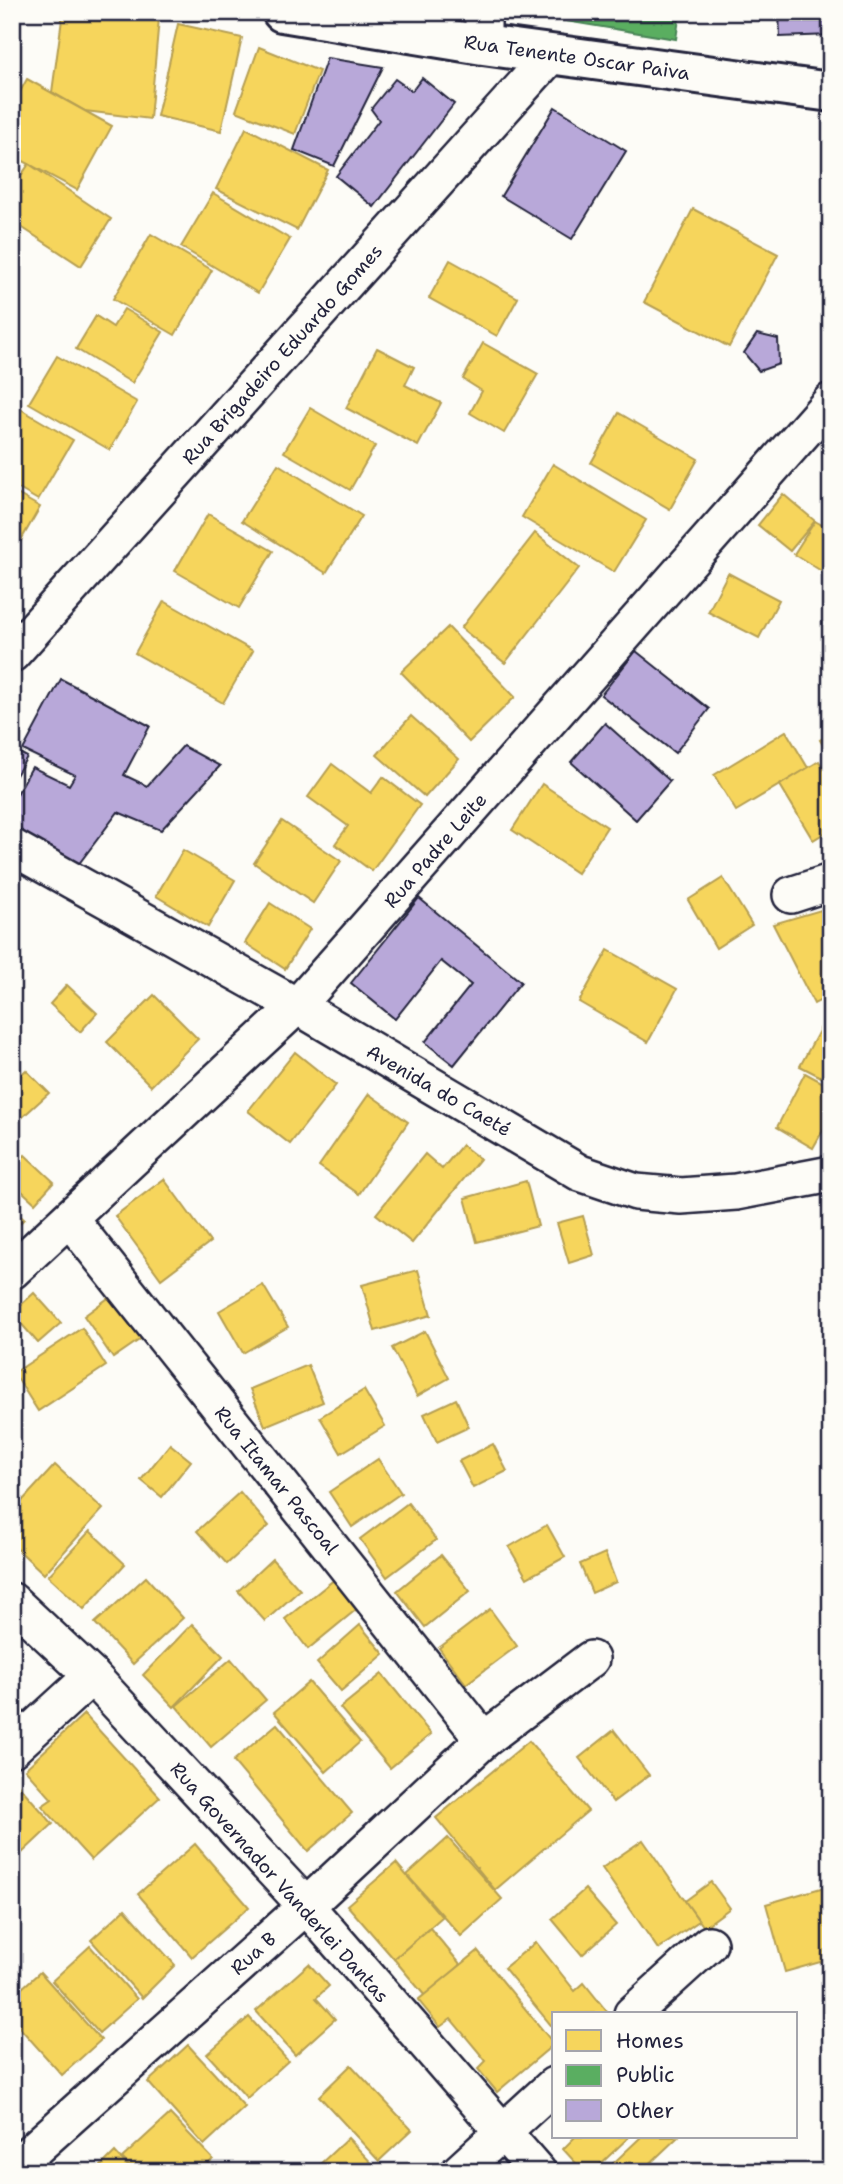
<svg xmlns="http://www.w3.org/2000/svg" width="843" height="2184" font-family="'Shantell Sans',sans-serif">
<rect width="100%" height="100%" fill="#fdfcf7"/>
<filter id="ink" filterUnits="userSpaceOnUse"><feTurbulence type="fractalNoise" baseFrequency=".0143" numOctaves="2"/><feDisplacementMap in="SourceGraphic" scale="14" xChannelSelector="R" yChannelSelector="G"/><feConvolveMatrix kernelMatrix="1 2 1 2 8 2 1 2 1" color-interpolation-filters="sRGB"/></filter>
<g filter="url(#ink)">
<g fill="#f6d55c" stroke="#b69f52" stroke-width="2">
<path d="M 63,12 L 120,12 L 159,18 L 150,119 L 85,111 L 52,92 Z"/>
<path d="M 178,24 L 242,38 L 221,131 L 157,116 Z"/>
<path d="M 259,47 L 319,71 L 295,134 L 236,111 Z"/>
<path d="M 27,79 L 112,126 L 77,190 L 12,155 L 12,106 Z"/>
<path d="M 246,128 L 328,170 L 297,230 L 216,189 Z"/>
<path d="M 29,164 L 111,219 L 81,266 L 12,221 L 12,189 Z"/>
<path d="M 213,193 L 290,239 L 258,293 L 181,247 Z"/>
<path d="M 693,209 L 778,254 L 729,347 L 644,302 Z"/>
<path d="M 151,234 L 212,270 L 175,335 L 113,299 Z"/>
<path d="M 450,260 L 518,298 L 497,336 L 429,298 Z"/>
<path d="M 124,309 L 163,332 L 132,383 L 76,349 L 96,316 L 113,327 Z"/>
<path d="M 483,343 L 538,374 L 504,433 L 470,413 L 482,391 L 463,379 Z"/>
<path d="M 377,348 L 414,367 L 405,385 L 441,403 L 418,446 L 346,408 Z"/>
<path d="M 57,356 L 137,402 L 110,450 L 29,403 Z"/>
<path d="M 12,404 L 73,440 L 38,500 L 12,485 Z"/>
<path d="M 310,408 L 375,446 L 350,490 L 284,452 Z"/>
<path d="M 619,413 L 698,459 L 670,509 L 591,463 Z"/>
<path d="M 278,464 L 362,516 L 326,573 L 242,521 Z"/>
<path d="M 553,464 L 646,520 L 614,572 L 522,517 Z"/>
<path d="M 12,491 L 40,507 L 12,556 Z"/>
<path d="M 783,494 L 815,521 L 790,551 L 758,525 Z"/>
<path d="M 208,514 L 273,551 L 239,608 L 175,571 Z"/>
<path d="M 815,521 L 831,530 L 831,577 L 794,554 Z"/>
<path d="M 535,533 L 579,568 L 505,663 L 461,628 Z"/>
<path d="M 728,573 L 779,600 L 759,638 L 708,612 Z"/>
<path d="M 164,601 L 253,651 L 223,703 L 135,653 Z"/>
<path d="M 448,627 L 515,697 L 469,742 L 401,672 Z"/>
<path d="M 411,716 L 459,759 L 425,797 L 377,755 Z"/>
<path d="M 786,731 L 808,768 L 736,811 L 714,775 Z"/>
<path d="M 831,734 L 831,759 L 820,740 Z"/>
<path d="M 819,761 L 831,780 L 831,829 L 813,840 L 780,785 Z"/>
<path d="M 332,764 L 371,793 L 383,777 L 420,805 L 372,871 L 335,844 L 348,826 L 308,797 Z"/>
<path d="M 542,784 L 607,827 L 577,873 L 512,830 Z"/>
<path d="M 282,821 L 341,861 L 313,903 L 254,863 Z"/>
<path d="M 183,850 L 235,880 L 208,927 L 156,896 Z"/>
<path d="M 723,878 L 752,925 L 716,948 L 688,900 Z"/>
<path d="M 270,903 L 310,929 L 285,969 L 245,943 Z"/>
<path d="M 831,907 L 831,995 L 814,1004 L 773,924 Z"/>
<path d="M 608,950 L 677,989 L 648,1042 L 579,1002 Z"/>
<path d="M 67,985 L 97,1013 L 80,1032 L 50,1004 Z"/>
<path d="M 154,995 L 198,1039 L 151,1086 L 107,1042 Z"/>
<path d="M 827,1016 L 831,1018 L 831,1082 L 800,1066 Z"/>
<path d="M 295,1052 L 336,1085 L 290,1144 L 248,1111 Z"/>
<path d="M 26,1070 L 49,1093 L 17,1122 L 12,1117 L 12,1083 Z"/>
<path d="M 805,1073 L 831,1087 L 831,1116 L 813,1148 L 777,1127 Z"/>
<path d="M 369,1094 L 408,1122 L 359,1194 L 319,1166 Z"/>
<path d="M 462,1145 L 480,1159 L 412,1243 L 376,1214 L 425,1154 L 442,1169 Z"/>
<path d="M 25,1155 L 54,1182 L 35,1203 L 12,1182 L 12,1168 Z"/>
<path d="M 164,1179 L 210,1242 L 161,1279 L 115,1216 Z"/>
<path d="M 526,1181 L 538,1226 L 477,1242 L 465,1198 Z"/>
<path d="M 12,1209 L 24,1219 L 12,1231 Z"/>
<path d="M 583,1216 L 594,1255 L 569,1263 L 557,1223 Z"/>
<path d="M 418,1270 L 431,1315 L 375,1331 L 362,1285 Z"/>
<path d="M 263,1285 L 288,1327 L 243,1353 L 219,1311 Z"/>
<path d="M 34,1293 L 61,1323 L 38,1343 L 12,1313 Z"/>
<path d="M 115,1293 L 145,1336 L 113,1358 L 84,1316 Z"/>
<path d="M 82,1328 L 106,1366 L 38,1411 L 14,1373 Z"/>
<path d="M 425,1331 L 449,1378 L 417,1396 L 392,1348 Z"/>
<path d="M 308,1365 L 323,1402 L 265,1426 L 250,1389 Z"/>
<path d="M 364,1390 L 385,1426 L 341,1453 L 320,1417 Z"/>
<path d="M 456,1399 L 469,1427 L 437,1442 L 424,1414 Z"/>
<path d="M 170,1444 L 191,1461 L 162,1497 L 141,1480 Z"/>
<path d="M 493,1444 L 507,1471 L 473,1488 L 459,1461 Z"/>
<path d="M 378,1459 L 401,1493 L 352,1527 L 329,1492 Z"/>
<path d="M 55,1465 L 103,1509 L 44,1574 L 12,1544 L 12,1512 Z"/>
<path d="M 240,1492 L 269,1526 L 227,1564 L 197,1531 Z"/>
<path d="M 408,1503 L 436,1540 L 387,1577 L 360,1539 Z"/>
<path d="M 547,1525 L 565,1557 L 527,1578 L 509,1547 Z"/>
<path d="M 90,1531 L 125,1564 L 84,1609 L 48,1576 Z"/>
<path d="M 605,1553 L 616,1582 L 592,1593 L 580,1564 Z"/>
<path d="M 441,1555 L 470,1591 L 425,1627 L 397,1591 Z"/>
<path d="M 272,1559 L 300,1590 L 265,1621 L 238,1591 Z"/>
<path d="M 146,1577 L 183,1618 L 133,1664 L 95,1623 Z"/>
<path d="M 335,1579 L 358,1608 L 308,1649 L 285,1619 Z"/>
<path d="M 490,1609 L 517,1646 L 466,1684 L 439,1648 Z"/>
<path d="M 192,1624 L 223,1656 L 174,1707 L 143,1675 Z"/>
<path d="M 360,1625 L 384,1654 L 341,1691 L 317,1663 Z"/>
<path d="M 231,1659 L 266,1700 L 211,1747 L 176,1706 Z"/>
<path d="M 382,1674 L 431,1734 L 390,1768 L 340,1708 Z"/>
<path d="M 309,1682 L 360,1742 L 326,1772 L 274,1712 Z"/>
<path d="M 84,1714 L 160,1797 L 91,1860 L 42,1806 L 52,1799 L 25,1769 Z"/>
<path d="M 277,1724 L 352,1813 L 308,1851 L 233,1761 Z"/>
<path d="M 614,1730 L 649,1775 L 613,1802 L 579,1758 Z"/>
<path d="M 529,1741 L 588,1811 L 495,1890 L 436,1818 Z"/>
<path d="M 14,1780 L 53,1824 L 22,1853 L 12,1842 Z"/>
<path d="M 448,1838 L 502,1899 L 461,1936 L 407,1875 Z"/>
<path d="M 643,1840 L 699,1921 L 658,1949 L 602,1868 Z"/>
<path d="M 195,1844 L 249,1907 L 192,1957 L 138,1894 Z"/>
<path d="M 396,1863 L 442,1917 L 394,1959 L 347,1905 Z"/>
<path d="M 711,1882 L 730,1908 L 704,1927 L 685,1901 Z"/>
<path d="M 831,1885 L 831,1959 L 785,1972 L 766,1904 Z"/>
<path d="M 585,1889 L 616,1925 L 582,1955 L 552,1919 Z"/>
<path d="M 125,1909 L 175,1965 L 142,1998 L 91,1940 Z"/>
<path d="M 430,1928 L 461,1965 L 425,1996 L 394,1959 Z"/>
<path d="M 536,1942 L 575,1991 L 584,1983 L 608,2013 L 554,2014 L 554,2029 L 504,1968 Z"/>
<path d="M 90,1946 L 137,1999 L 99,2033 L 52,1981 Z"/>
<path d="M 478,1951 L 554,2044 L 497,2092 L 478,2069 L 486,2061 L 451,2019 L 440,2027 L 418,2000 Z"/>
<path d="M 309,1964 L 329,1986 L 316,1998 L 335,2019 L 295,2055 L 256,2011 Z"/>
<path d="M 40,1972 L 101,2040 L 62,2075 L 12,2019 L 12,1997 Z"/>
<path d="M 249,2017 L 288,2061 L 247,2098 L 207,2054 Z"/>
<path d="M 188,2045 L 245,2107 L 204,2145 L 148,2082 Z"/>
<path d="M 351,2065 L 412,2130 L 379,2161 L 319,2096 Z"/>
<path d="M 170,2114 L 213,2159 L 200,2172 L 135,2172 L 122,2158 Z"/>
<path d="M 575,2137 L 629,2137 L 592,2172 L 584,2172 L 563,2149 Z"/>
<path d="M 641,2137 L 678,2137 L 641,2172 L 604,2172 Z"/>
<path d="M 348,2138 L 380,2172 L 324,2172 L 318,2166 Z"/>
<path d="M 115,2152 L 133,2172 L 95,2172 Z"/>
</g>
<path fill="#5aae61" stroke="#498456" stroke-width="2" d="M 535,12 L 680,12 L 676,39 L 535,16 Z"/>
<g fill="#b8a8d9" stroke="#22223b" stroke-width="2">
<path d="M 779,12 L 831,12 L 831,35 L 780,37 Z"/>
<path d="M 327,58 L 383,67 L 334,166 L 294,150 Z"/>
<path d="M 422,78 L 454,104 L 374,207 L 336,176 L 379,120 L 371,109 L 395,79 L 412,91 Z"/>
<path d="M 555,107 L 626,151 L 572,239 L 501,196 Z"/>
<path d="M 757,334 L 778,339 L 779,364 L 759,371 L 744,353 Z"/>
<path d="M 636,651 L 709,709 L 675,753 L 601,695 Z"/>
<path d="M 61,679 L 150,726 L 124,775 L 147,786 L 183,746 L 220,766 L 161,830 L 118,812 L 78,865 L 12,826 L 12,803 L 32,767 L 69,785 L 75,775 L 23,750 Z"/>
<path d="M 605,723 L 670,781 L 636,820 L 571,762 Z"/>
<path d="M 12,749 L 27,757 L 12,782 Z"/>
<path d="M 419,898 L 521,982 L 454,1065 L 425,1042 L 471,985 L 441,961 L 395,1019 L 351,983 Z"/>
</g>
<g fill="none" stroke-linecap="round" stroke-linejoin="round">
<g stroke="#22223b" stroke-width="40">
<g id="street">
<path d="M 483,12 L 483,45"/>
<path d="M 12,654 L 552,54"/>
<path d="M 12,847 L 297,1006 L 580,1173 L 636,1192 L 681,1196 L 736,1192 L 831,1174"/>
<path d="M 791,895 L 831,882"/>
<path d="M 70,1219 L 484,1740"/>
<path d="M 12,1271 L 297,1006 L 831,401"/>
<path d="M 12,1601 L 92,1676 L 306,1906 L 538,2172"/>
<path d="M 12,1749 L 92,1676"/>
<path d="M 632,2014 L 709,1944"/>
<path d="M 12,2169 L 306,1906 L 484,1740 L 591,1659"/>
<path d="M 459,2172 L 554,2085"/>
</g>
</g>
<g stroke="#22223b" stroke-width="44">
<path id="secondary" d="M 282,12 L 483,45 L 831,92"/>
</g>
<use href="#street" stroke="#fdfcf7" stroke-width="35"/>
<use href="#secondary" stroke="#fdfcf7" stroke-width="38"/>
</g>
</g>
<g text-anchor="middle" stroke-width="7" stroke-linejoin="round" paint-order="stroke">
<g font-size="19" fill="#22223b" stroke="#fdfcf7">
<text transform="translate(577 57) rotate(8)" y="7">Rua Tenente Oscar Paiva</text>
<text transform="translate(282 354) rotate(-48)" y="7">Rua Brigadeiro Eduardo Gomes</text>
<text transform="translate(435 850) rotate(-49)" y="7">Rua Padre Leite</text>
<text transform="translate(439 1090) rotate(30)" y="7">Avenida do Caeté</text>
<text transform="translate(277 1480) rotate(51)" y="7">Rua Itamar Pascoal</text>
<text transform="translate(280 1882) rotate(48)" y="7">Rua Governador Vanderlei Dantas</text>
<text transform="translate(253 1953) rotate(-42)" y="7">Rua B</text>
</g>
</g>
<rect width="843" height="2184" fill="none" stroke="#fdfcf7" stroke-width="42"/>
<rect x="21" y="21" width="801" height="2142" fill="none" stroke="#22223b" stroke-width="2.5" filter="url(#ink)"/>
<rect x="552" y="2012" width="245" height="126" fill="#fdfcf7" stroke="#a5a5ac" stroke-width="2"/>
<rect x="566" y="2030" width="35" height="21" fill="#f6d55c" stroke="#a5a5ac" stroke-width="2"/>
<text x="616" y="2048" font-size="21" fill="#22223b">Homes</text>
<rect x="566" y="2065" width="35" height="21" fill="#5aae61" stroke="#a5a5ac" stroke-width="2"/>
<text x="616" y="2082" font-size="21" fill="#22223b">Public</text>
<rect x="566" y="2100" width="35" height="21" fill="#b8a8d9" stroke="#a5a5ac" stroke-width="2"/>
<text x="616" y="2118" font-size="21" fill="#22223b">Other</text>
</svg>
